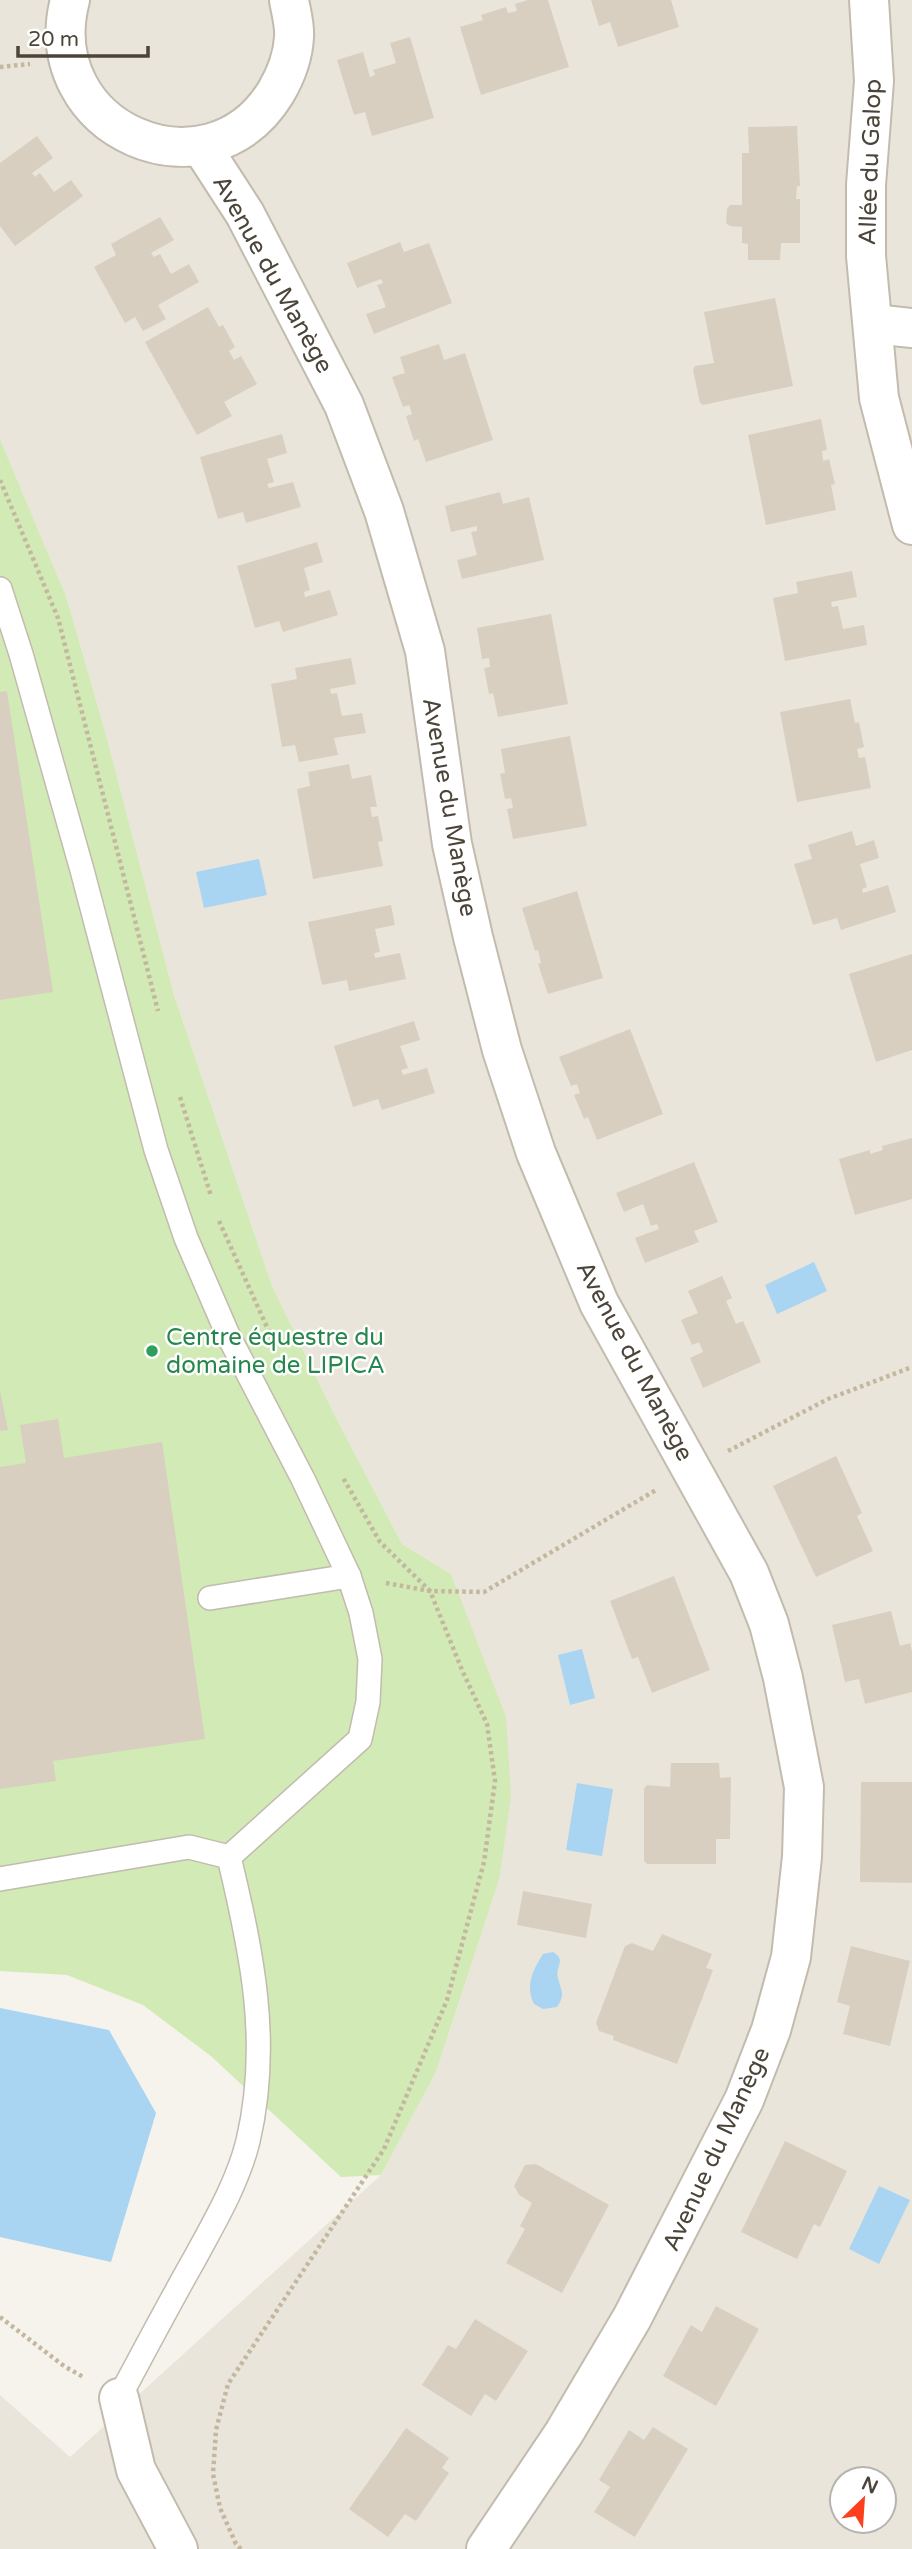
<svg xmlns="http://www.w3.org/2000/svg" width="912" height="2549" font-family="'Varela Round',sans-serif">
<rect width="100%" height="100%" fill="#f6f3ec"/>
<path fill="#eae5da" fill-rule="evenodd" d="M 0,0 L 912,0 L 912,2549 L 0,2549 L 0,2395 L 70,2457 L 381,2175 L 436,2072 L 499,1880 L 469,1624 L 451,1574 L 402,1544 L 335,1416 L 272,1286 L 174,995 L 105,731 L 66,596 L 0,439 ZM 842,2479 L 884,2479 L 884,2521 L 842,2521 Z"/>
<path fill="#d2eab5" d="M 0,439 L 66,596 L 105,731 L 174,995 L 272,1286 L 335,1416 L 402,1544 L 451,1574 L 506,1717 L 511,1796 L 499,1880 L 436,2072 L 381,2175 L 341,2177 L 212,2057 L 143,2005 L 67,1975 L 0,1971 Z"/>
<g fill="#a9d4f2">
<path d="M 259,859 L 267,895 L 204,908 L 196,872 Z"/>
<path d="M 814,1262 L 827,1291 L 777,1314 L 765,1285 Z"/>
<path d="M 582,1649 L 595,1698 L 570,1705 L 558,1655 Z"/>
<path d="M 577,1783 L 613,1789 L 602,1856 L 566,1850 Z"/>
<path d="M 553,1952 C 567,1960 555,1966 558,1978 C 561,1991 566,1994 557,2007 L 543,2009 L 534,2004 C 525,1985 533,1970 543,1954 Z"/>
<path d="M 0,2008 L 109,2030 L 156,2113 L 111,2262 L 0,2237 Z"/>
<path d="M 879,2186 L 910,2200 L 879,2264 L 849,2249 Z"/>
</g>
<g fill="#d8cfc1">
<path d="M 528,0 L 548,0 L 569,67 L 481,95 L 460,27 L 483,20 L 481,15 L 506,7 L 508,13 L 517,11 L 515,4 Z"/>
<path d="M 591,0 L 671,0 L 679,27 L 618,47 L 610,22 L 599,26 Z"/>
<path d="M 410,37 L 434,118 L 372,136 L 365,112 L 354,115 L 337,60 L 363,52 L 370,77 L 375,75 L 373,70 L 396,63 L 390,43 Z"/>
<path d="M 797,126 L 800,186 L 797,186 L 796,199 L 800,199 L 800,243 L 781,243 L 780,260 L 748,260 L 748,244 L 742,243 L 742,227 L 730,226 L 726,223 L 727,209 L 730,205 L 742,205 L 742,153 L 749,153 L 748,127 Z"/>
<path d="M 37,136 L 53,158 L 32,173 L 35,177 L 40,173 L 54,192 L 71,180 L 83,196 L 15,246 L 0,226 L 0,163 Z"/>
<path d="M 160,217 L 174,240 L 151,253 L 154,257 L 160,254 L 171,274 L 189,264 L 199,282 L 158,305 L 166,319 L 143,331 L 135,317 L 125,323 L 94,267 L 116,255 L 111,244 Z"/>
<path d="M 400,242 L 404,252 L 429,243 L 452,303 L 374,334 L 366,314 L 386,307 L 377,285 L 383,283 L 381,279 L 357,288 L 347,263 Z"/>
<path d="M 775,298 L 793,386 L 703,405 L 700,403 L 693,370 L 695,366 L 714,363 L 704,312 Z"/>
<path d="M 208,307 L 219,327 L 223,325 L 235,347 L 229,351 L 234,360 L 241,356 L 257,384 L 224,402 L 232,416 L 197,435 L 145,342 Z"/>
<path d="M 439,344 L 444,360 L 465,353 L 493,440 L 426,462 L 418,439 L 414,441 L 406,416 L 412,414 L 409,405 L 403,407 L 392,377 L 405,373 L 400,357 Z"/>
<path d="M 821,419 L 827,450 L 822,451 L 823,461 L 829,459 L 835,484 L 831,485 L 836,510 L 766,525 L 748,435 Z"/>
<path d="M 282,434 L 287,453 L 267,459 L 274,482 L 267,484 L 269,488 L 293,482 L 301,507 L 246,523 L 243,512 L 218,519 L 200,457 Z"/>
<path d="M 500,492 L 503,504 L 529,497 L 544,560 L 462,579 L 457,560 L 477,555 L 471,532 L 477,531 L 477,526 L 451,532 L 445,506 Z"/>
<path d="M 317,542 L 323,562 L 304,568 L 310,590 L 304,592 L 305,597 L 330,590 L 338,615 L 283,632 L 279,621 L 255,628 L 237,566 Z"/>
<path d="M 852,571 L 857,597 L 831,602 L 832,607 L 838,606 L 843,629 L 864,625 L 867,645 L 785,661 L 773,598 L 798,593 L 796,582 Z"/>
<path d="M 551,614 L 568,704 L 498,717 L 493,693 L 489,694 L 484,668 L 490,667 L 489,658 L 482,659 L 477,628 Z"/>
<path d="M 351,658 L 356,684 L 330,689 L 331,694 L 337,693 L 342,716 L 362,713 L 366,733 L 334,738 L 338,755 L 299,762 L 295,745 L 282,747 L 271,684 L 297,679 L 295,668 Z"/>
<path d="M 7,691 L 53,992 L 0,1000 L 0,692 Z"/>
<path d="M 850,699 L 855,723 L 859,722 L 864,747 L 857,749 L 859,758 L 865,757 L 871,788 L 797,802 L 780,712 Z"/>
<path d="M 570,736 L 587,826 L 513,839 L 507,809 L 513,808 L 511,798 L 505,799 L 500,774 L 505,773 L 501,749 Z"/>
<path d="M 349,764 L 352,779 L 371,775 L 377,807 L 370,807 L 372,817 L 378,816 L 383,841 L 378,842 L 383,866 L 313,879 L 297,789 L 310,786 L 308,772 Z"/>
<path d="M 852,831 L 856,846 L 874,840 L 879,858 L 860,864 L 867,887 L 862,889 L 863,893 L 888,885 L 896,912 L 841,930 L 837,918 L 813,925 L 794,864 L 812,859 L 808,845 Z"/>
<path d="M 577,891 L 603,978 L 548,994 L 538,964 L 541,963 L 538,950 L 535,951 L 522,908 Z"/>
<path d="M 391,905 L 395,925 L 375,929 L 380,952 L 374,953 L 375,958 L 400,953 L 406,979 L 349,991 L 347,980 L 322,985 L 308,922 Z"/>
<path d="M 912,954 L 912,1050 L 876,1062 L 849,974 Z"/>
<path d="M 414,1021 L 420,1040 L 400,1046 L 408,1068 L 401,1070 L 403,1075 L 427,1068 L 435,1093 L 382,1110 L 378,1099 L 353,1107 L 334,1046 Z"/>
<path d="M 630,1029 L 663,1114 L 597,1140 L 588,1117 L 584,1119 L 574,1095 L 580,1093 L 577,1084 L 571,1086 L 559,1057 Z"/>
<path d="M 912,1138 L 912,1199 L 855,1215 L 839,1159 L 870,1150 L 870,1154 L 883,1150 L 882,1146 Z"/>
<path d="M 694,1162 L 718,1222 L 694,1231 L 699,1242 L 645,1263 L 635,1238 L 659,1229 L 657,1224 L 651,1226 L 643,1204 L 624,1212 L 616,1193 Z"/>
<path d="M 722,1276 L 732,1298 L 726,1301 L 736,1324 L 743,1321 L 761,1362 L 703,1388 L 690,1358 L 703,1352 L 699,1342 L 692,1345 L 681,1320 L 698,1313 L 688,1291 Z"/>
<path d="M 0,1390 L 8,1430 L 0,1431 Z"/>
<path d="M 58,1419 L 64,1458 L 162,1442 L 205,1739 L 53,1761 L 56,1781 L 0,1789 L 0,1467 L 26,1463 L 20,1425 Z"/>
<path d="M 836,1456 L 862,1513 L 857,1516 L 873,1551 L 816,1577 L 773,1486 Z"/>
<path d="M 674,1576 L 710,1670 L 652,1693 L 638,1657 L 632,1659 L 610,1601 Z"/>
<path d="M 891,1611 L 900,1646 L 910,1643 L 912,1652 L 912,1692 L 865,1704 L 859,1679 L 845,1682 L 832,1625 Z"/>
<path d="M 671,1763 L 719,1763 L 720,1778 L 731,1777 L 730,1839 L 716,1839 L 716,1864 L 647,1864 L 644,1861 L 644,1789 L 647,1785 L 670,1787 Z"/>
<path d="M 861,1782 L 912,1782 L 912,1883 L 860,1882 Z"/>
<path d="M 523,1891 L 592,1904 L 586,1938 L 517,1925 Z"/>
<path d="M 662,1934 L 712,1954 L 706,1968 L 713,1970 L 677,2064 L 613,2040 L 614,2036 L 599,2031 L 596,2023 L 625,1946 L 632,1943 L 653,1951 Z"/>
<path d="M 851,1946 L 910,1961 L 890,2046 L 843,2034 L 850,2006 L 837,2002 Z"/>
<path d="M 785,2141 L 847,2171 L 820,2227 L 814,2224 L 797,2259 L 741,2232 Z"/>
<path d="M 536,2164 L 609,2205 L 562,2293 L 506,2263 L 525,2229 L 520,2226 L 532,2203 L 519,2195 L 514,2186 L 525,2165 Z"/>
<path d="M 716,2306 L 759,2329 L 716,2406 L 663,2376 L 691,2325 L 702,2332 Z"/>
<path d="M 475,2319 L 528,2351 L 496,2401 L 485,2394 L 471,2416 L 422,2385 L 448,2345 L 456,2349 Z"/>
<path d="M 653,2427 L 688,2449 L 635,2537 L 594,2512 L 610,2487 L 599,2480 L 629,2430 L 644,2440 Z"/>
<path d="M 406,2428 L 449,2458 L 442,2468 L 449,2473 L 416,2521 L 405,2514 L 388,2537 L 349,2509 Z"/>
</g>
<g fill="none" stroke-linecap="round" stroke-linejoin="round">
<g stroke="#c2bbae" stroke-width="26">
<g id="lane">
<path d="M 0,589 L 21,654 L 82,870 L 156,1150 L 186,1238 L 228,1335 L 303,1479 L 349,1576 L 210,1598"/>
<path d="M 0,1879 L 189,1847 L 229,1857"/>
<path d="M 119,2398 C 144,2351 169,2304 195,2258 C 215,2221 238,2182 248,2141 C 271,2043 252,1953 229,1857 L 360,1739 L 368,1702 L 370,1659 L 361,1613 L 349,1576"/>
</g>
</g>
<g stroke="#c2bbae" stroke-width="42">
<g id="street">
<path d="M 70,0 C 36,130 208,204 276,92 C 286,75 293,57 294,37 C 295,25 291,12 289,0"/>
<path d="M 869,0 L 874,81 L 866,185 L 866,256 L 879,398 L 912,525"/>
<path d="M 201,146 L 245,214 L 344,405 L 384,511 L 425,651 L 452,844 L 473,937 L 502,1050 L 536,1153 L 599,1303 L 749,1573 L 769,1624 L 783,1678 L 804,1787 L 802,1857 L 791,1957 L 771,2030 L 744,2100 L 632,2318 L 564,2433 L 486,2549"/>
<path d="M 874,324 L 912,328"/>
<path d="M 119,2398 L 136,2470 L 178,2549"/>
</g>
</g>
<g stroke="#c4b79f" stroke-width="4.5" stroke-dasharray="3.5 3.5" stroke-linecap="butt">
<path d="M 0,67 L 30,64"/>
<path d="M 0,480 L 58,618 L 158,1011"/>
<path d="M 180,1097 L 211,1196"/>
<path d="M 219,1221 L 276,1347"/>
<path d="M 728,1451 L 828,1399 L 912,1367"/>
<path d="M 386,1583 L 430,1591 L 484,1592 L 656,1490"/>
<path d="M 0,2317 L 64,2366 L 85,2378"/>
<path d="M 241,2549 L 236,2544 L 220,2508 L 213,2474 L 216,2430 L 228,2384 L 384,2149 L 447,2000 L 484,1862 L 495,1781 L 487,1724 L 462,1670 L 430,1591 L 380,1542 L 342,1476"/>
</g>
<use href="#lane" stroke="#fff" stroke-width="23"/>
<use href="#street" stroke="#fff" stroke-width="38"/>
</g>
<circle fill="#2e9e5b" stroke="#fff" stroke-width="2.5" cx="152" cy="1351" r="7"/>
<g text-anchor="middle" stroke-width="5" stroke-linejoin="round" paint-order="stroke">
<g font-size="24" fill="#4b4439" stroke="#fff">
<text transform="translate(870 162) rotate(-88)" y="8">Allée du Galop</text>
<text transform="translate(273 274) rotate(61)" y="8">Avenue du Manège</text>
<text transform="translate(450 807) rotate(80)" y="8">Avenue du Manège</text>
<text transform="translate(635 1361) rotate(62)" y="8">Avenue du Manège</text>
<text transform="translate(716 2149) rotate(-65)" y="8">Avenue du Manège</text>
</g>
<g font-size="24" fill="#27864d" stroke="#fff" text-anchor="start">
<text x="166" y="1345">Centre équestre du<tspan x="166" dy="28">domaine de LIPICA</tspan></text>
</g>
</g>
<g transform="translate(863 2500) rotate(25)"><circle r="33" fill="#ffffff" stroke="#b7b4b0" stroke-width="2"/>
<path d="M0-5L12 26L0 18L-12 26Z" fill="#fc3f1d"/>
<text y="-10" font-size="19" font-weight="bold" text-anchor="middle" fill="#4b4439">N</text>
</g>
<path d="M18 46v10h130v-10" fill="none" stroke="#4b4439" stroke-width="3.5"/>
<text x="28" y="46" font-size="21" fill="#4b4439" stroke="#ffffff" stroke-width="5" paint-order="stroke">20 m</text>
</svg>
